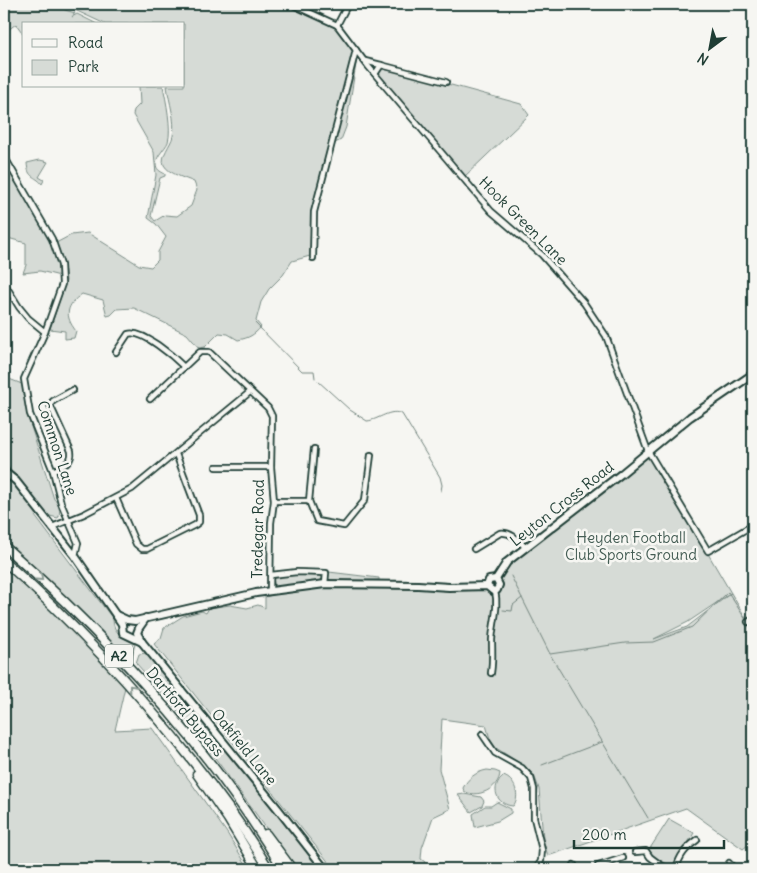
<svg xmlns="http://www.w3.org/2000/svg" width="757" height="873" font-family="Delius,sans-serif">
<rect width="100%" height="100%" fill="#f6f6f2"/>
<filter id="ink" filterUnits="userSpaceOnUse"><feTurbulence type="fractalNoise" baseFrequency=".02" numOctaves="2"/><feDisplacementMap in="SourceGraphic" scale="10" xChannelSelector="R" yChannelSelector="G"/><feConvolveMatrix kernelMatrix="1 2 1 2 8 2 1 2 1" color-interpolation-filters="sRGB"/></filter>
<g filter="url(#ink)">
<g fill="#d6dbd6" stroke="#7a8c85">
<path d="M 4,4 L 58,4 L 65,10 L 75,13 L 72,17 L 77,14 L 97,24 L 24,24 L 24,35 L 16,24 L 4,33 Z"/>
<path d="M 62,4 L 286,4 L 329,22 L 337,28 L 345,37 L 357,58 L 346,127 L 341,140 L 335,143 L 331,142 L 312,210 L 310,256 L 292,261 L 283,275 L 269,289 L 261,302 L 256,321 L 261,327 C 254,335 249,338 238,340 L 228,334 L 219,333 L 205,347 L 199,348 L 187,334 L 134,308 L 117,309 L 111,315 L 107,316 L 103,300 L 82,294 C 66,305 64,316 76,331 L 74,338 L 65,339 L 65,331 L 50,329 L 66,281 L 65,271 L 56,243 L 71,235 L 88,233 L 139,265 L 151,267 L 158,260 L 158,252 L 166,237 L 156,224 L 148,218 L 156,175 L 154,152 L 133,115 L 134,110 L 140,104 L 139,86 L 163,86 C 166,100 172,129 168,142 C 165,149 157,155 156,163 C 156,170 160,171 165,174 L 165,176 L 160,178 L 151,216 L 155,221 L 165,215 L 177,216 L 191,206 L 197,190 L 194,182 C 185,178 169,174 164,165 C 160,156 171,145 173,136 C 176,120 169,102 167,86 L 184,86 L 184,24 L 105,24 Z"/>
<path d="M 369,66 L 385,67 L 521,104 L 529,115 L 463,178 Z"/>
<path d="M 40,160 L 48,162 L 39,177 L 44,180 L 42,184 C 35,175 28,179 27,163 Z"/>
<path d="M 7,165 C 27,200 54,235 60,276 L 40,271 L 23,273 L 26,265 L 26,243 L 4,237 L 4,169 Z"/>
<path d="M 4,377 L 22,384 L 28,417 L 54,499 C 58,503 62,512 58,518 L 50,516 L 42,508 L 35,516 L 113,619 C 113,633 123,638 135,644 L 115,730 L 152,728 L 227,833 L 249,869 L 4,869 Z"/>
<path d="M 648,451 L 731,593 L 688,622 L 654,639 L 687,627 L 731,593 L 753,630 L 753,841 L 743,849 L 686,808 L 548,856 L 543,839 L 539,789 L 534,775 L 526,767 L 496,748 L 490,739 L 486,725 L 442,719 L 439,769 L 450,809 L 433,817 L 422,848 L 421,859 L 425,862 L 425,869 L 334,869 L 154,644 L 161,638 L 164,628 L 183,616 L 202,611 L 206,613 L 209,608 L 230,605 L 247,608 L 258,605 L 265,608 L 265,597 L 272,595 L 323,588 L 386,586 L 494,588 L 499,574 L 507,563 Z"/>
<path d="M 329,572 L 379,578 L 379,580 L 330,582 L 328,579 Z"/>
<path d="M 303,574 L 322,575 L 322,582 L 275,586 L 273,579 L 275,577 Z"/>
<path d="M 146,653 L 321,869 L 296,869 L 194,729 L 136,663 L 139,654 Z"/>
<path d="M 487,770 L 495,771 L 500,773 C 499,789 477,799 464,791 L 463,788 C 468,778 476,772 487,770 Z"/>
<path d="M 503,776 C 515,779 521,797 513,806 C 496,805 490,787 503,776 Z"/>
<path d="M 464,794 L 481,797 L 484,801 L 482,806 L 471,812 L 458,795 Z"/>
<path d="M 497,802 L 511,809 L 511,813 L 498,821 L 475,827 L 473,814 L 485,806 L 491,806 Z"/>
<path d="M 669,819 L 694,833 L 673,867 L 647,853 Z"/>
</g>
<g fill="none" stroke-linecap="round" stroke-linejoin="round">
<g stroke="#72847d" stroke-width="1">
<path d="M 255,323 L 302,371 L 314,371 L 315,378"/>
<path d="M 318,381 L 350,410 L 367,421 C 379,420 390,408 402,414 L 440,477 L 442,485 L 441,491"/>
<path d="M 511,576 L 550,654 L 625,643 L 654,642 L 692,627 L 728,592 L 746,620"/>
<path d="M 503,610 L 512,611 L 513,605 L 522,598"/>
<path d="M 748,624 L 753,632"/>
<path d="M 551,656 L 648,818"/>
<path d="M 542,765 L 602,742"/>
</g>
<g stroke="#1f3d34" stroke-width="8">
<g id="street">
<path d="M 291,4 L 337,25 L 368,66 L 491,211 L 542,255 L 584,303 L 606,336 L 648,451 L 708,551 L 753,525"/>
<path d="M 337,25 L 348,4"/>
<path d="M 365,61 L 381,65"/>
<path d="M 375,74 L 381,65 L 446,82"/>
<path d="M 4,156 L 52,239 L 61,265 L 62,284 L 45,332 L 24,379 L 30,414 L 53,471 L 61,503 L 78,543 L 75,556"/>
<path d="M 313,258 L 314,212 L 356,50"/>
<path d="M 4,283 L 19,307 L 28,318 L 45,332"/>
<path d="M 116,352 L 128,334 C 142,329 174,357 184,367"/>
<path d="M 150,399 L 200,352 L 209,352 L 268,408 L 272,416 L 271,467 L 274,501 L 271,523 L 270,591"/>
<path d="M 314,449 L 309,501 L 317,521 L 344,526 L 365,500 L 371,455"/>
<path d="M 216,467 L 271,467"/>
<path d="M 53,471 C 62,466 73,463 71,451 L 50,405 L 53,401 L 73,390"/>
<path d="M 116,498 L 136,544 L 142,549 L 147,549 L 195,525 L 199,522 L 199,515 L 176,454"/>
<path d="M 274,501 L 309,501"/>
<path d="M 52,527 L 84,514 L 132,489 L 250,392"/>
<path d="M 474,549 L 500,533 C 511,531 519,541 526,548"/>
<path d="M 271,575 L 297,572 L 326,573 L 325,584"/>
<path d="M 748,622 L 753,619"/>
<path d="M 491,673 C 493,661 492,651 492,640 C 493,623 499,607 495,591"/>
<path d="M 482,734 L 495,753 L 522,768 L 531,778 L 534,789 L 534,818 L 542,850 L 541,861 L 536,869"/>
<path d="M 635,852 L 646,851 L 650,857 L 666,869"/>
<path d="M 729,863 L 732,866 L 730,869"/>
<path d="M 572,869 L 574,865"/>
<path d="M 598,869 L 598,866 L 623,858"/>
<path d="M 676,869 C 680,855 685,849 697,840"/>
</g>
</g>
<g stroke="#1f3d34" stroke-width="10">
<g id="secondary">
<path d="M 4,469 L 6,473 L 16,481 L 75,556 L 122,624 L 123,633 L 142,642"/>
<path d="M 496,579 L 507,562 L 621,474 L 690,417 L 753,374"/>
<path d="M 487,586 L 489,580 L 496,579"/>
<path d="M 116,615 L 127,620 L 135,621 L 256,593 L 325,584 L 418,585 L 449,587 L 487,586 L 493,591 L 497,590 L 499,585 L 496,579"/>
<path d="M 146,618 L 139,628 L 137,633 L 142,642 L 278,809 L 325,869"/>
</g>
</g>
<g stroke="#1f3d34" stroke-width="11">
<g id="highway">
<path d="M 4,546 C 111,640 209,746 283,869"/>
<path d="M 4,561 C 73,622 135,688 192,760 C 220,795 246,831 269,869"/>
<path d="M 197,774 L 228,819 L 258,869"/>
<path d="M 266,834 L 292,869"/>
</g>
</g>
<use href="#street" stroke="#f6f6f2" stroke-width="4.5"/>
<use href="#secondary" stroke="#f6f6f2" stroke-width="6"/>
<use href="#highway" stroke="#f6f6f2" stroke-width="8"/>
</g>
<defs><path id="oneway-chevron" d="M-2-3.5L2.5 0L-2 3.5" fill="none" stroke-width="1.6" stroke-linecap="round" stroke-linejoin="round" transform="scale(1.25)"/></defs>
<g stroke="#8a9a93">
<use href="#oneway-chevron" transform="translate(40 578) rotate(42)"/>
<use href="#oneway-chevron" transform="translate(132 688) rotate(-131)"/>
</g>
</g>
<g text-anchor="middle" stroke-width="5" stroke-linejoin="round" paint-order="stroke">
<rect fill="#f6f6f2" stroke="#60746d" stroke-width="1" x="105" y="644.5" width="28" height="23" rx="4"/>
<g font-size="14" font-weight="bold" fill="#1f3d34">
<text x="119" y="661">A2</text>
</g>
<g font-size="15" fill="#1f3d34" stroke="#f6f6f2">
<text transform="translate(523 221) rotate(45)" y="5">Hook Green Lane</text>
<text transform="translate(57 448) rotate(72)" y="5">Common Lane</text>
<text transform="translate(562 504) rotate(-38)" y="5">Leyton Cross Road</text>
<text transform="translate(258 529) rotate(-89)" y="5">Tredegar Road</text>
<text transform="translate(185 712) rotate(50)" y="5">Dartford Bypass</text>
<text transform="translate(244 747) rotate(51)" y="5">Oakfield Lane</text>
</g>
<g font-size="15" fill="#445d54" stroke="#f6f6f2">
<text x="631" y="543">Heyden Football<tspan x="631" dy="17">Club Sports Ground</tspan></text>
</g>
</g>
<rect width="757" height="873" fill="none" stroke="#f6f6f2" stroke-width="20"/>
<rect x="10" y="10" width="737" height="853" fill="none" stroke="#1f3d34" stroke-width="2" filter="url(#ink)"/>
<rect x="22" y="22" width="162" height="65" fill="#f6f6f2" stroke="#a0aca6"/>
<rect x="32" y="39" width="25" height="8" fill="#f6f6f2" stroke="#a0aca6"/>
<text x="68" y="48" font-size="15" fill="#1f3d34">Road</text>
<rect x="32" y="60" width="25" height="15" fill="#d6dbd6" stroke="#a0aca6"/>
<text x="68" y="72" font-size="15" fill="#1f3d34">Park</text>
<g transform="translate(710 48) rotate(212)" stroke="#f6f6f2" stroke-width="4" paint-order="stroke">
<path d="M0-4L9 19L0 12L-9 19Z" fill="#1f3d34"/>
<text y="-8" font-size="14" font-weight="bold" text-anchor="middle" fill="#1f3d34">N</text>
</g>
<path d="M574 840v8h150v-8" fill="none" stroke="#1f3d34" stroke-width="2.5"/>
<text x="582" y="840" font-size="15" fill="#1f3d34" stroke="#f6f6f2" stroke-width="4" paint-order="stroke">200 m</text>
</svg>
